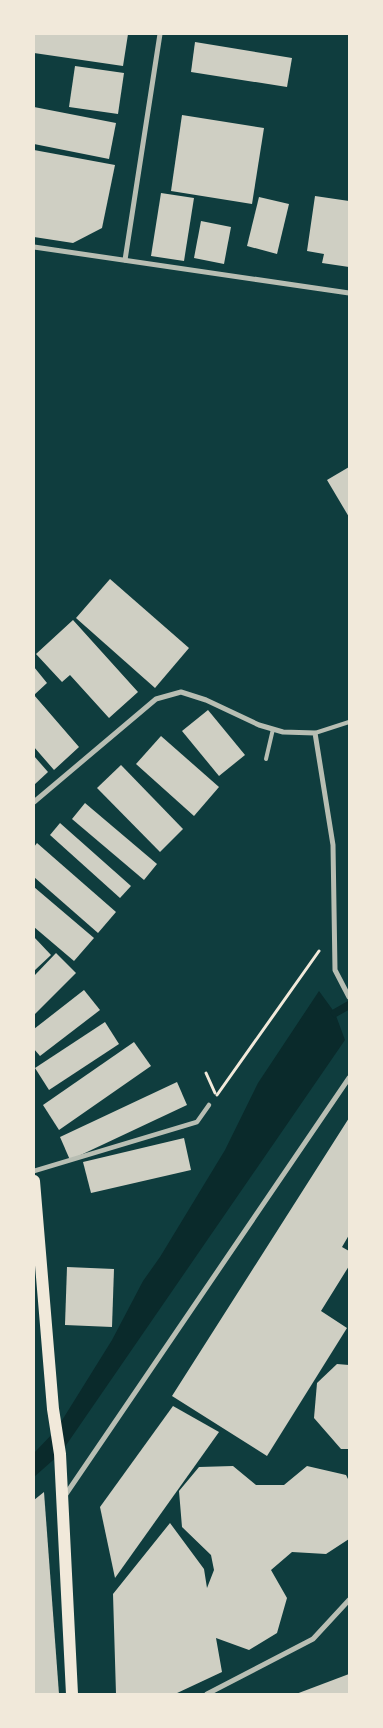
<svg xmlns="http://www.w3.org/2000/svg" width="383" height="1728" font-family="Arial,sans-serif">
<rect width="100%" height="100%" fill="#0f3d3e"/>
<path fill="#0a2a2b" d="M 319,991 L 335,1013 L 345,1040 L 60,1454 L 34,1477 L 34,1453 L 56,1430 L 112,1340 L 143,1281 L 160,1257 L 225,1150 L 258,1083 Z"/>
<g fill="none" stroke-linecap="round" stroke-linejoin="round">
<path stroke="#0a2a2b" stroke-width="8" d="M 335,1013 L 349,1005"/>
</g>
<g fill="#cfcfc3">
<path d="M 34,34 L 128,34 L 123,66 L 34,53 Z"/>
<path d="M 195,42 L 292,58 L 287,87 L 191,72 Z"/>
<path d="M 75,66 L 124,73 L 118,114 L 69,107 Z"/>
<path d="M 34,107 L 116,123 L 109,159 L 34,144 Z"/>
<path d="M 182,115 L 264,128 L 252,204 L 171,191 Z"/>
<path d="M 34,150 L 115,165 L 102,228 L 73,243 L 34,237 Z"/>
<path d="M 161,193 L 194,198 L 184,261 L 151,256 Z"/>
<path d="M 315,196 L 349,201 L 349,267 L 322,263 L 324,254 L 307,251 Z"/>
<path d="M 259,197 L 289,204 L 277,254 L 247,246 Z"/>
<path d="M 201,221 L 231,227 L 224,264 L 194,258 Z"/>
<path d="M 349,467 L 349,517 L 327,480 Z"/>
<path d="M 110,579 L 189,648 L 155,688 L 76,618 Z"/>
<path d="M 73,620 L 138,692 L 109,718 L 70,675 L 62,682 L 36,654 Z"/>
<path d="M 34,667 L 47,683 L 34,695 L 79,747 L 54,770 L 34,747 Z"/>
<path d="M 208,710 L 245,755 L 219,776 L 182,731 Z"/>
<path d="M 161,736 L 219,787 L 194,816 L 136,764 Z"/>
<path d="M 34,756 L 48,772 L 34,785 Z"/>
<path d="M 121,765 L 183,829 L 160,852 L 97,788 Z"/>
<path d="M 85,803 L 157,864 L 144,880 L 72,819 Z"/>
<path d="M 60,823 L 131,886 L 120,898 L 50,835 Z"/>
<path d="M 37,843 L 116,912 L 98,933 L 34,877 L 34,847 Z"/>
<path d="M 34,887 L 94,938 L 74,961 L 34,927 Z"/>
<path d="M 34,937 L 51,955 L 34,971 Z"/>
<path d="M 56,953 L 76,973 L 34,1015 L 34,976 Z"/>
<path d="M 84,990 L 100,1010 L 40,1056 L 34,1049 L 34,1029 Z"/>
<path d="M 105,1022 L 119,1044 L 49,1090 L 35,1068 Z"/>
<path d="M 134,1042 L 151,1066 L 59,1130 L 43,1105 Z"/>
<path d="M 177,1082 L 187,1105 L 70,1160 L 60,1137 Z"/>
<path d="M 349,1118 L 349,1235 L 342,1247 L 349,1251 L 349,1266 L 321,1311 L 347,1328 L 267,1456 L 172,1396 Z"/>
<path d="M 184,1138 L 191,1170 L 91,1193 L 83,1162 Z"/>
<path d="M 67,1267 L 114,1269 L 112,1327 L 65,1325 Z"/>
<path d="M 337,1364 L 349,1365 L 349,1449 L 341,1449 L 314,1418 L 317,1383 Z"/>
<path d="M 173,1406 L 219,1432 L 115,1578 L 100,1507 Z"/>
<path d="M 233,1466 L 256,1485 L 284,1485 L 307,1466 L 346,1475 L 349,1481 L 349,1539 L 326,1554 L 292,1552 L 271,1570 L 287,1598 L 277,1633 L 249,1650 L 216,1638 L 222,1672 L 175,1694 L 116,1694 L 113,1594 L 170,1523 L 204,1569 L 207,1588 L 214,1570 L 211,1555 L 182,1527 L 179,1491 L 199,1467 Z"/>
<path d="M 44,1492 L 59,1694 L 34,1694 L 34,1500 Z"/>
<path d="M 349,1674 L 349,1694 L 296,1694 Z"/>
</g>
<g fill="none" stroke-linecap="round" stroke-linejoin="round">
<g stroke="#f1e9da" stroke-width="3">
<path d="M 206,1073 L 215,1093"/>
<path d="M 217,1095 L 319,951"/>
</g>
<g stroke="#b8beb3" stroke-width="4">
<path d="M 315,733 L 349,722"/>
<path d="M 266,759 L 273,729"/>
</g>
<path stroke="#b8beb3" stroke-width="4.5" d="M 34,1171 L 197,1122 L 209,1105"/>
<g stroke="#b8beb3" stroke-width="5">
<path d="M 34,247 L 349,293"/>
<path d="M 125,260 L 160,34"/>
<path d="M 34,802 L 156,699 L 181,692 L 206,700 L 259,725 L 283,732 L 315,733 L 333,845 L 335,970 L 349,997"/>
<path d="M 64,1497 L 349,1078"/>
<path d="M 207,1694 L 313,1639 L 349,1600"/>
</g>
<path stroke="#f1e9da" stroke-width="12" d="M 34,1181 L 53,1409 L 60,1454 L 72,1694"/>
</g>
<rect width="383" height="1728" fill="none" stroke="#f1e9da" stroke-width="70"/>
</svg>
